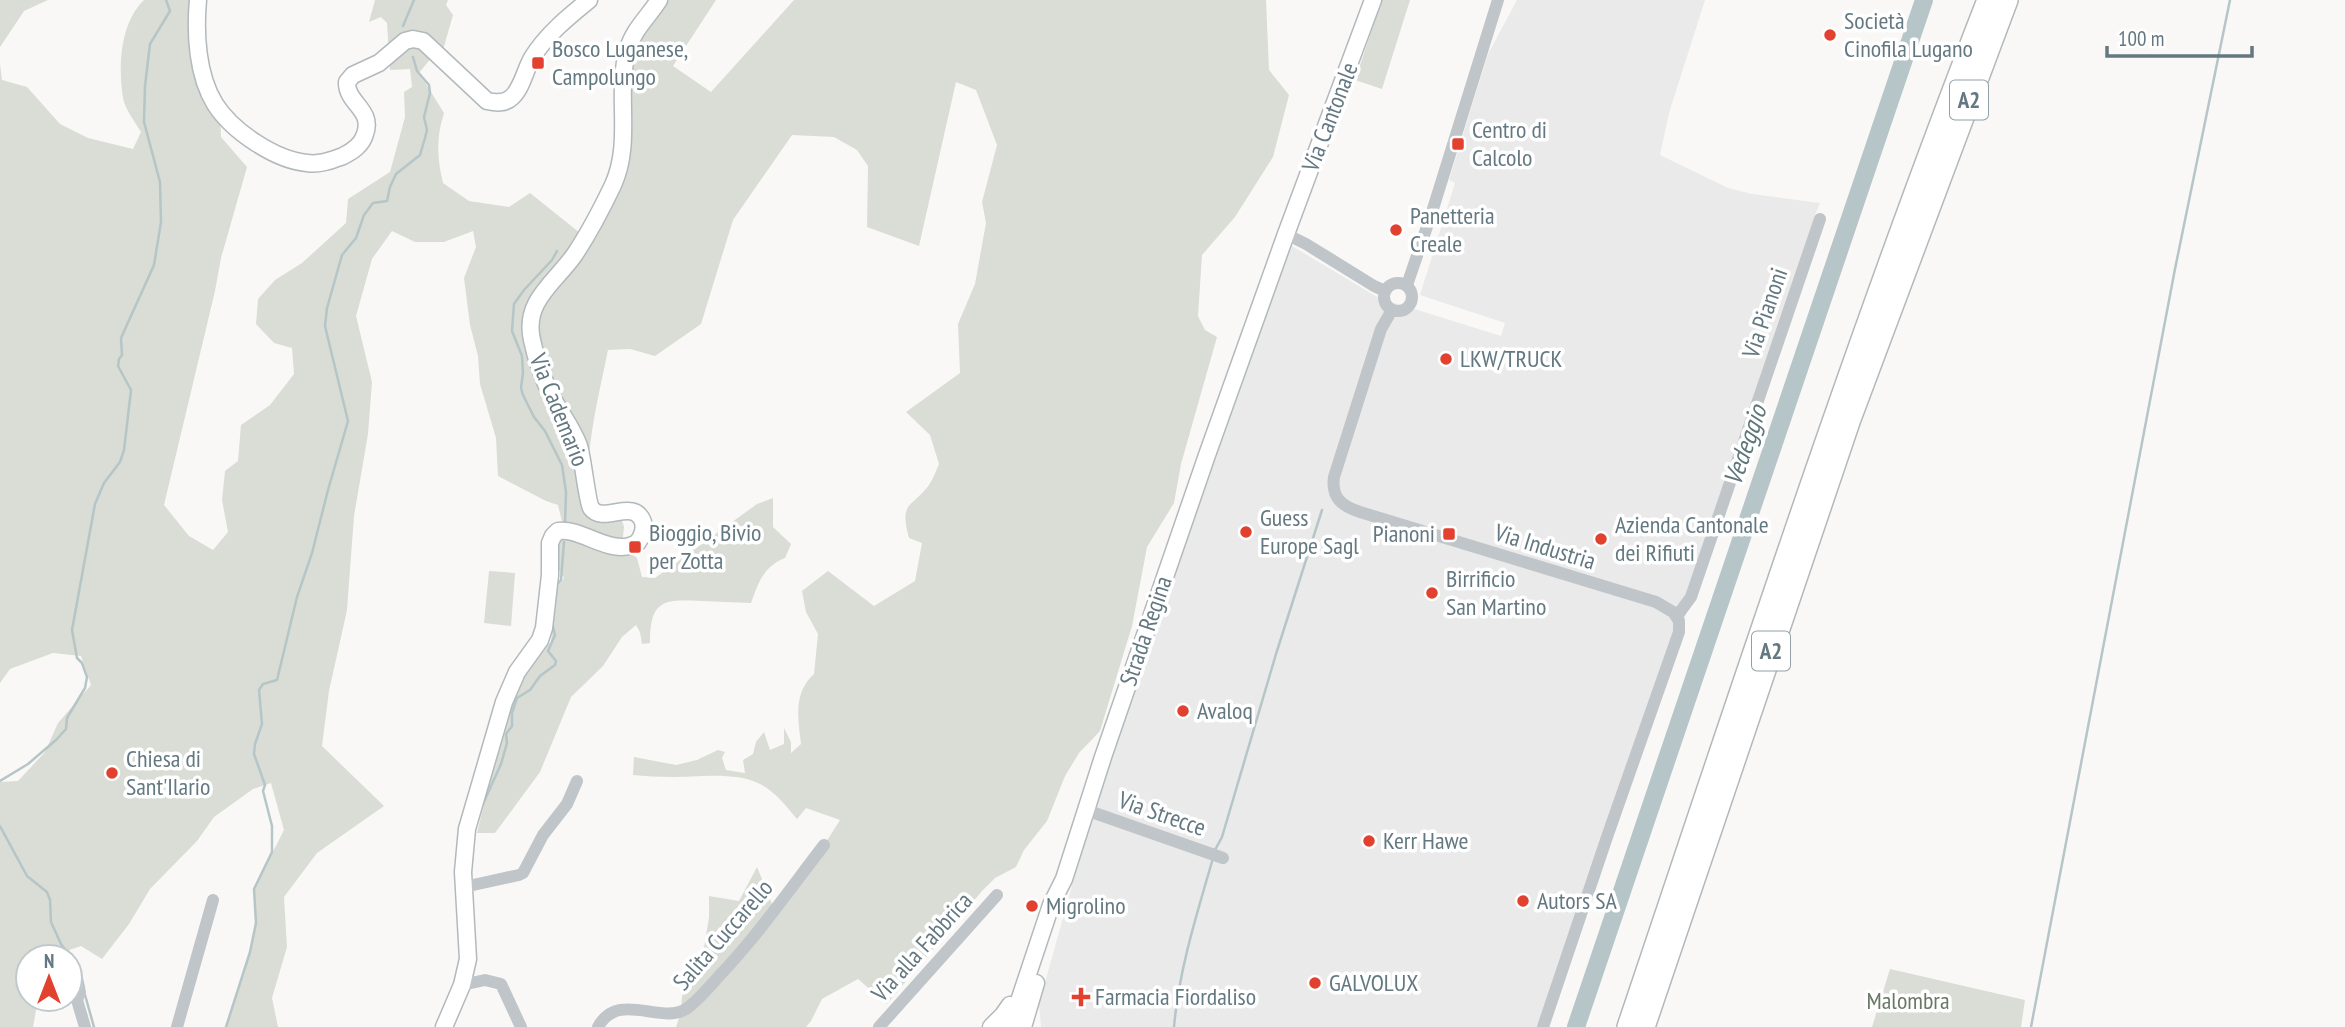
<svg xmlns="http://www.w3.org/2000/svg" width="2345" height="1027" font-family="'PT Sans Narrow',sans-serif">
<rect width="100%" height="100%" fill="#f9f8f6"/>
<path fill="#e9eae9" d="M 1517,0 L 1705,0 L 1669,113 L 1660,155 L 1728,188 L 1752,194 L 1820,203 L 1815,215 L 1817,219 L 1549,1027 L 1041,1027 L 1039,1004 L 1073,882 L 1064,879 L 1207,455 L 1292,246 L 1379,298 L 1501,336 L 1505,323 L 1420,295 L 1455,183 L 1449,180 L 1488,54 Z"/>
<g fill="#d9ddd5">
<path d="M 0,0 L 48,0 L 24,11 L 0,47 Z"/>
<path d="M 144,0 L 198,0 L 197,30 L 220,110 L 221,137 L 247,167 L 221,258 L 215,291 L 164,505 L 189,536 L 213,550 L 228,532 L 222,500 L 225,471 L 238,461 L 241,425 L 270,405 L 294,374 L 292,348 L 274,343 L 256,324 L 258,299 L 275,280 L 302,263 L 346,223 L 348,199 L 390,172 L 405,117 L 404,92 L 412,87 L 410,69 L 390,70 L 387,23 L 381,17 L 369,22 L 375,0 L 448,0 L 446,5 L 453,15 L 441,57 L 436,52 L 419,73 L 444,113 C 436,138 437,158 443,183 L 469,201 L 509,207 L 530,193 L 585,237 L 613,183 L 625,67 L 659,0 L 716,0 L 673,66 L 711,92 L 794,0 L 1266,0 L 1269,70 L 1289,95 L 1273,157 L 1235,217 L 1202,255 L 1198,316 L 1205,330 L 1217,337 L 1181,464 L 1174,503 L 1147,547 L 1132,626 L 1100,731 L 1079,753 L 1065,776 L 1047,821 L 1024,850 L 1016,867 L 995,878 L 982,891 L 887,1004 L 858,979 L 822,999 L 811,1021 L 806,1027 L 676,1027 L 680,1015 L 684,980 L 704,948 L 709,917 L 709,896 L 739,901 L 757,867 L 774,909 L 816,858 L 840,820 L 806,808 L 797,819 C 787,807 776,793 762,785 C 738,771 698,777 671,777 C 658,777 645,776 633,775 L 634,757 L 676,765 L 697,760 L 718,750 L 725,752 L 722,758 L 726,770 L 745,773 L 743,760 L 753,754 L 756,742 L 764,732 L 770,750 L 784,744 L 784,728 L 791,742 L 791,753 L 801,744 C 798,718 793,693 814,674 L 818,634 L 806,612 L 802,591 L 828,571 L 874,606 L 915,581 L 922,543 L 909,538 C 899,501 911,509 929,485 C 933,479 936,471 939,464 L 930,435 L 906,412 L 960,373 L 958,324 L 975,284 L 986,223 L 982,202 L 997,145 L 976,90 L 956,82 L 919,246 L 867,227 L 868,166 L 857,150 L 834,137 L 792,135 L 733,220 L 701,324 L 655,356 L 630,349 L 608,350 C 598,400 583,454 590,505 L 619,511 L 624,527 L 622,546 L 637,558 L 642,577 L 655,578 L 757,504 L 773,498 L 773,527 L 791,544 L 785,558 C 763,567 759,582 751,603 C 734,602 718,602 701,601 C 663,599 650,600 650,643 L 642,644 L 640,632 L 636,625 L 622,637 L 603,666 L 571,697 L 540,772 L 495,833 L 477,833 L 505,717 L 530,660 L 551,642 L 556,589 L 564,578 L 550,555 L 564,530 L 558,505 L 546,501 L 498,476 L 496,438 L 480,384 L 478,356 L 470,325 L 464,278 L 476,247 L 473,231 L 444,242 L 415,242 L 392,231 L 372,259 L 356,316 L 372,382 L 368,434 L 354,516 L 347,610 L 329,691 L 322,746 L 384,806 L 317,853 L 284,897 L 287,947 L 272,998 L 278,1027 L 226,1027 L 250,952 L 256,923 L 254,889 L 284,830 L 271,783 L 253,789 L 214,817 L 197,841 L 150,889 L 129,924 L 102,959 L 81,946 L 49,957 L 28,957 L 28,999 L 38,999 L 33,1027 L 0,1027 L 0,782 L 18,781 L 45,752 L 58,723 L 91,685 L 81,656 L 53,653 L 10,669 L 0,683 L 0,64 L 2,80 L 27,87 L 60,124 L 88,138 L 133,149 L 141,132 C 135,122 125,109 123,98 C 118,67 120,23 144,0 Z"/>
<path d="M 1382,0 L 1410,0 L 1382,89 L 1355,80 Z"/>
<path d="M 489,571 L 515,573 L 511,626 L 484,623 Z"/>
<path d="M 1890,969 L 2025,1000 L 2021,1027 L 1872,1027 Z"/>
</g>
<g fill="none" stroke-linecap="round" stroke-linejoin="round">
<g stroke="#b6c5c7" stroke-width="2.5">
<path d="M 403,26 L 414,0"/>
<path d="M 557,251 L 552,260 L 524,290 L 514,304 L 512,331 L 522,356 L 523,373 L 521,388 L 523,395 L 534,417 L 545,431 L 562,465 L 566,492 L 565,524"/>
<path d="M 556,586 L 561,580 L 564,542"/>
<path d="M 0,781 L 28,764 L 56,740 L 66,729 L 67,718 L 85,688 L 87,677 L 82,663 L 77,658 L 72,630 L 95,504 L 104,483 L 120,462 L 124,450 L 131,390 L 118,366 L 119,359 L 122,355 L 121,338 L 154,265 L 161,222 L 160,182 L 144,122 L 145,86 L 150,44 L 170,11 L 166,0"/>
<path d="M 482,806 L 501,764 L 507,743 L 506,734 L 512,726 L 512,713 L 517,698 L 530,690 L 540,676 L 555,665 L 556,661 L 548,651 L 555,635 L 552,623"/>
<path d="M 0,826 L 27,876 L 47,892 L 50,900 L 51,922 L 61,944 L 80,970 L 84,988"/>
<path d="M 1215,850 L 1222,837 L 1276,654 L 1322,510"/>
<path d="M 85,995 L 94,1027"/>
<path d="M 226,1027 L 250,952 L 256,923 L 254,889 L 272,852 L 272,826 L 263,791 L 265,785 L 254,754 L 255,744 L 262,724 L 259,690 L 263,684 L 277,680 L 297,597 L 312,553 L 328,490 L 348,421 L 325,326 L 327,308 L 342,255 L 356,238 L 364,215 L 373,203 L 387,201 L 390,187 L 396,174 L 420,155 L 425,138 L 427,130 L 424,117 L 430,93 L 429,85 L 417,71 L 413,57"/>
<path d="M 1174,1027 C 1179,969 1197,914 1213,858"/>
<path d="M 2031,1027 L 2175,269 L 2230,0"/>
</g>
<path stroke="#b6c5c7" stroke-width="18" d="M 1576,1027 L 1924,0"/>
<g stroke="#b2b9bd" stroke-width="19">
<g id="secondary">
<path d="M 198,0 C 195,33 197,75 215,104 C 232,131 275,160 307,163 C 320,165 332,160 343,156 C 353,151 362,145 365,134 C 374,110 346,103 347,82 L 353,75 L 379,63 L 405,41 L 413,39 L 423,41 L 487,101 C 496,103 505,104 512,97 C 522,88 525,70 532,58 C 546,35 568,17 589,0"/>
<path d="M 444,1027 L 462,985 L 468,959 L 463,872 L 467,829 L 504,702 L 517,672 L 540,640 L 544,628 L 550,575 L 550,543 L 553,536 L 558,531 C 582,527 613,559 638,542 C 642,536 645,529 643,522 C 634,497 603,525 591,508 C 587,501 583,459 579,446 C 573,429 562,415 553,399 C 544,381 536,360 532,340 C 523,301 555,283 575,254 C 589,233 602,208 613,185 C 633,141 615,93 628,49 C 633,30 649,16 659,0"/>
<path d="M 991,1027 L 1003,1015 L 1010,1005"/>
<path d="M 1006,1027 L 1013,1019 L 1051,905 L 1064,879 L 1103,757 L 1207,455 L 1286,234 L 1373,0"/>
<path d="M 1023,1027 L 1036,983"/>
</g>
</g>
<g stroke="#b3b8bb" stroke-width="24">
<g id="highway">
<path d="M 1628,1027 C 1744,683 1856,338 1988,0"/>
<path d="M 1644,1027 L 1850,419 L 2007,0"/>
</g>
</g>
<g stroke="#bfc5c8" stroke-width="12">
<path d="M 1286,234 L 1306,244 L 1374,286 L 1385,291"/>
<circle cx="1398" cy="297" r="14"/>
<path d="M 1407,285 L 1432,212 L 1498,0"/>
<path d="M 1392,310 L 1381,329 L 1334,477 C 1331,498 1342,506 1360,512 L 1656,602 L 1673,612 L 1679,621 L 1679,632 L 1607,837 L 1543,1027"/>
<path d="M 1677,616 L 1691,597 L 1820,219"/>
<path d="M 1086,810 L 1223,858"/>
<path d="M 464,887 L 519,875 L 523,873 L 543,835 L 567,804 L 577,781"/>
<path d="M 462,985 L 485,980 L 501,984 L 521,1027"/>
<path d="M 80,992 L 77,1000 L 85,1027"/>
<path d="M 177,1027 L 213,900"/>
<path d="M 598,1027 C 618,990 661,1025 686,1009 C 699,1000 710,986 720,975 C 758,935 790,889 824,845"/>
<path d="M 879,1027 L 997,895"/>
</g>
<use href="#secondary" stroke="#fff" stroke-width="16"/>
<use href="#highway" stroke="#fff" stroke-width="21"/>
</g>
<g fill="#e1412e" stroke="#fff" stroke-width="2.5">
<circle cx="1830" cy="35" r="7"/>
<rect x="531" y="56" width="14" height="14" rx="3.5"/>
<rect x="1451" y="137" width="14" height="14" rx="3.5"/>
<circle cx="1396" cy="230" r="7"/>
<circle cx="1446" cy="359" r="7"/>
<circle cx="1246" cy="532" r="7"/>
<rect x="1442" y="527" width="14" height="14" rx="3.5"/>
<circle cx="1601" cy="539" r="7"/>
<rect x="628" y="540" width="14" height="14" rx="3.5"/>
<circle cx="1432" cy="593" r="7"/>
<circle cx="1183" cy="711" r="7"/>
<circle cx="112" cy="773" r="7"/>
<circle cx="1369" cy="841" r="7"/>
<circle cx="1523" cy="901" r="7"/>
<circle cx="1032" cy="906" r="7"/>
<circle cx="1315" cy="983" r="7"/>
<path d="M1077.5 986.5h7v7h7v7h-7v7h-7v-7h-7v-7h7z"/>
</g>
<g text-anchor="middle" stroke-width="7" stroke-linejoin="round" paint-order="stroke">
<g fill="#fff" stroke="#92a0a7" stroke-width="2">
<rect x="1950" y="80.5" width="38" height="39" rx="5"/>
<rect x="1752" y="631.5" width="38" height="39" rx="5"/>
</g>
<g font-size="23" font-weight="bold" fill="#647881">
<text x="1969" y="108">A2</text>
<text x="1771" y="659">A2</text>
</g>
<g font-size="24" fill="#647881" stroke="#fff" text-anchor="start">
<text x="1844" y="29">Società<tspan x="1844" dy="28">Cinofila Lugano</tspan></text>
<text x="552" y="57">Bosco Luganese,<tspan x="552" dy="28">Campolungo</tspan></text>
<text x="1472" y="138">Centro di<tspan x="1472" dy="28">Calcolo</tspan></text>
<text x="1410" y="224">Panetteria<tspan x="1410" dy="28">Creale</tspan></text>
<text x="1460" y="367">LKW/TRUCK</text>
<text x="1260" y="526">Guess<tspan x="1260" dy="28">Europe Sagl</tspan></text>
<text x="1615" y="533">Azienda Cantonale<tspan x="1615" dy="28">dei Rifiuti</tspan></text>
<text x="649" y="541">Bioggio, Bivio<tspan x="649" dy="28">per Zotta</tspan></text>
<text x="1435" y="542" text-anchor="end">Pianoni</text>
<text x="1446" y="587">Birrificio<tspan x="1446" dy="28">San Martino</tspan></text>
<text x="1197" y="719">Avaloq</text>
<text x="126" y="767">Chiesa di<tspan x="126" dy="28">Sant'Ilario</tspan></text>
<text x="1383" y="849">Kerr Hawe</text>
<text x="1537" y="909">Autors SA</text>
<text x="1046" y="914">Migrolino</text>
<text x="1329" y="991">GALVOLUX</text>
<text x="1095" y="1005">Farmacia Fiordaliso</text>
</g>
<g font-size="24" fill="#647881" stroke="#fff">
<text transform="translate(1330 117) rotate(-69)" y="8">Via Cantonale</text>
<text transform="translate(1765 313) rotate(-71)" y="8">Via Pianoni</text>
<text transform="translate(559 410) rotate(68)" y="8">Via Cademario</text>
<text transform="translate(1545 547) rotate(17)" y="8">Via Industria</text>
<text transform="translate(1146 631) rotate(-71)" y="8">Strada Regina</text>
<text transform="translate(1162 814) rotate(19)" y="8">Via Strecce</text>
<text transform="translate(723 935) rotate(-49)" y="8">Salita Cuccarello</text>
<text transform="translate(922 947) rotate(-48)" y="8">Via alla Fabbrica</text>
</g>
<g font-size="24" fill="#697963" stroke="#fff">
<text x="1908" y="1009">Malombra</text>
</g>
<g font-size="26" font-style="italic" fill="#5f777b" stroke="#fff">
<text transform="translate(1745 445) rotate(-71)" y="9">Vedeggio</text>
</g>
</g>
<g transform="translate(49 978)"><circle r="33" fill="#ffffff" stroke="#c1c9cd" stroke-width="2"/>
<path d="M0-5L12 26L0 18L-12 26Z" fill="#e1412e"/>
<text y="-10" font-size="19" font-weight="bold" text-anchor="middle" fill="#647881">N</text>
</g>
<path d="M2107 46v10h145v-10" fill="none" stroke="#647881" stroke-width="3.5"/>
<text x="2118" y="46" font-size="21" fill="#647881" stroke="#ffffff" stroke-width="5" paint-order="stroke">100 m</text>
</svg>
